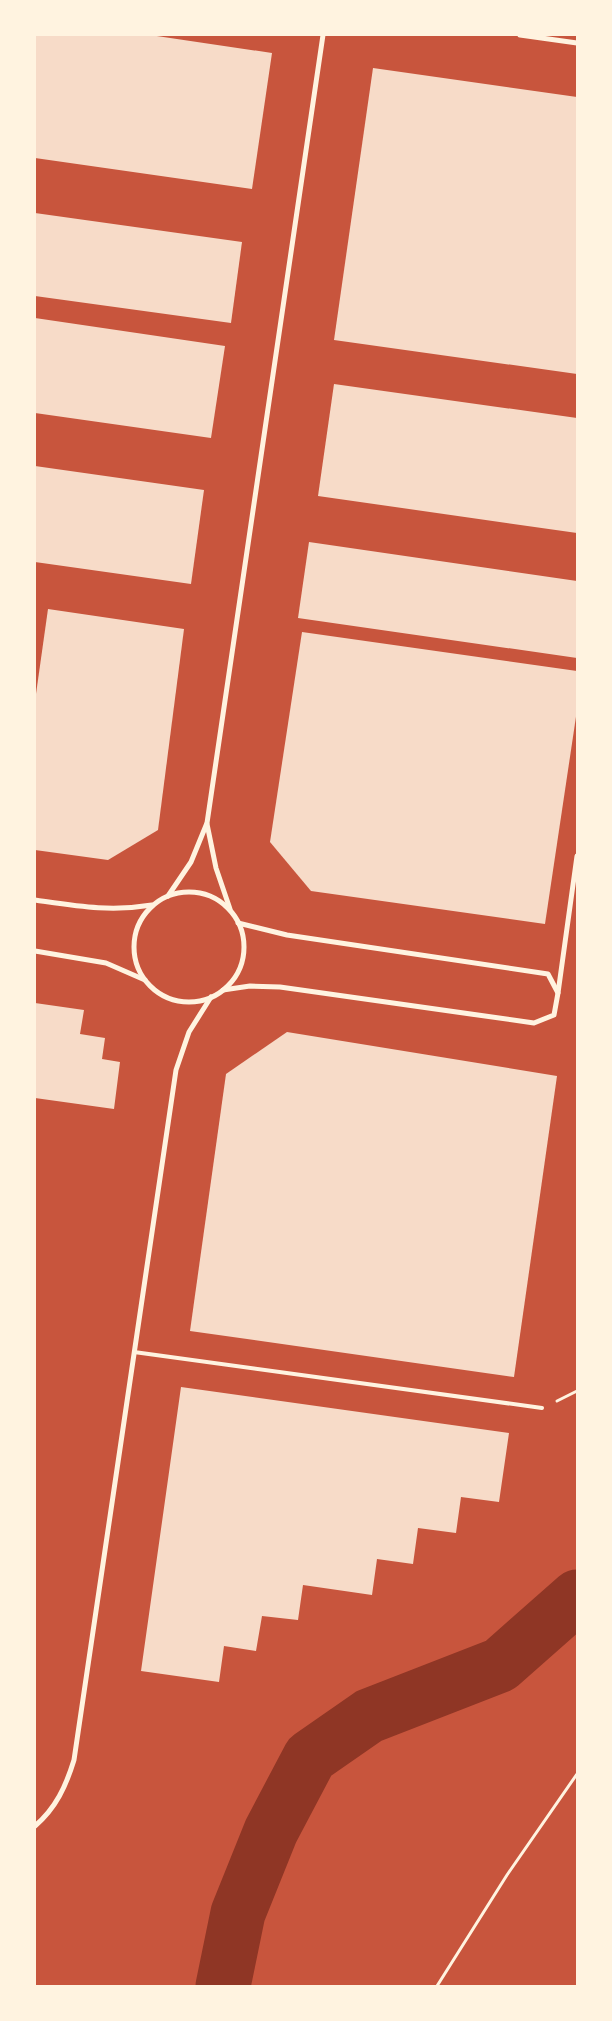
<svg xmlns="http://www.w3.org/2000/svg" width="612" height="2021" font-family="'Roboto Condensed',sans-serif">
<rect width="100%" height="100%" fill="#c8553d"/>
<g fill="none" stroke-linecap="round" stroke-linejoin="round">
<path stroke="#8f3625" stroke-width="55" d="M 223,1986 L 238,1913 L 271,1831 L 310,1757 L 369,1716 L 500,1665 L 577,1597"/>
</g>
<g fill="#f7dbc8">
<path d="M 35,35 L 150,35 L 272,53 L 252,189 L 35,158 Z"/>
<path d="M 373,68 L 577,97 L 577,374 L 334,340 Z"/>
<path d="M 35,213 L 242,242 L 231,323 L 35,296 Z"/>
<path d="M 35,318 L 225,346 L 211,438 L 35,413 Z"/>
<path d="M 334,384 L 577,418 L 577,533 L 318,496 Z"/>
<path d="M 35,466 L 204,490 L 191,584 L 35,562 Z"/>
<path d="M 309,542 L 577,581 L 577,658 L 298,618 Z"/>
<path d="M 48,609 L 184,629 L 158,830 L 108,860 L 35,850 L 35,701 Z"/>
<path d="M 302,632 L 577,671 L 577,710 L 545,924 L 311,891 L 270,842 Z"/>
<path d="M 35,1003 L 84,1010 L 80,1034 L 105,1038 L 102,1059 L 120,1062 L 114,1109 L 35,1098 Z"/>
<path d="M 287,1032 L 557,1076 L 514,1377 L 190,1331 L 226,1074 Z"/>
<path d="M 181,1387 L 509,1433 L 499,1502 L 461,1497 L 456,1533 L 418,1528 L 413,1564 L 377,1559 L 372,1595 L 303,1585 L 298,1620 L 262,1616 L 256,1651 L 224,1646 L 219,1682 L 141,1671 Z"/>
</g>
<g fill="none" stroke-linecap="round" stroke-linejoin="round">
<g stroke="#fff3e0" stroke-width="3">
<path d="M 557,1401 L 577,1391"/>
<path d="M 437,1986 L 507,1875 L 577,1774"/>
</g>
<path stroke="#fff3e0" stroke-width="4" d="M 134,1352 L 542,1408"/>
<g stroke="#fff3e0" stroke-width="5">
<path d="M 520,35 L 577,43"/>
<path d="M 207,824 L 216,868 L 230,909"/>
<circle cx="189" cy="947" r="55"/>
<path d="M 168,896 L 191,862 L 207,823 L 323,35"/>
<path d="M 35,900 C 77,906 110,912 152,905"/>
<path d="M 35,951 L 106,963 L 145,980"/>
<path d="M 223,990 L 250,986 L 280,987 L 534,1023 L 554,1015 L 558,993 L 548,974 L 287,935 L 238,923"/>
<path d="M 558,993 L 577,856"/>
<path d="M 35,1826 C 56,1808 66,1786 74,1760 L 176,1070 L 189,1032 L 211,997"/>
</g>
</g>
<rect width="612" height="2021" fill="none" stroke="#fff3e0" stroke-width="72"/>
</svg>
